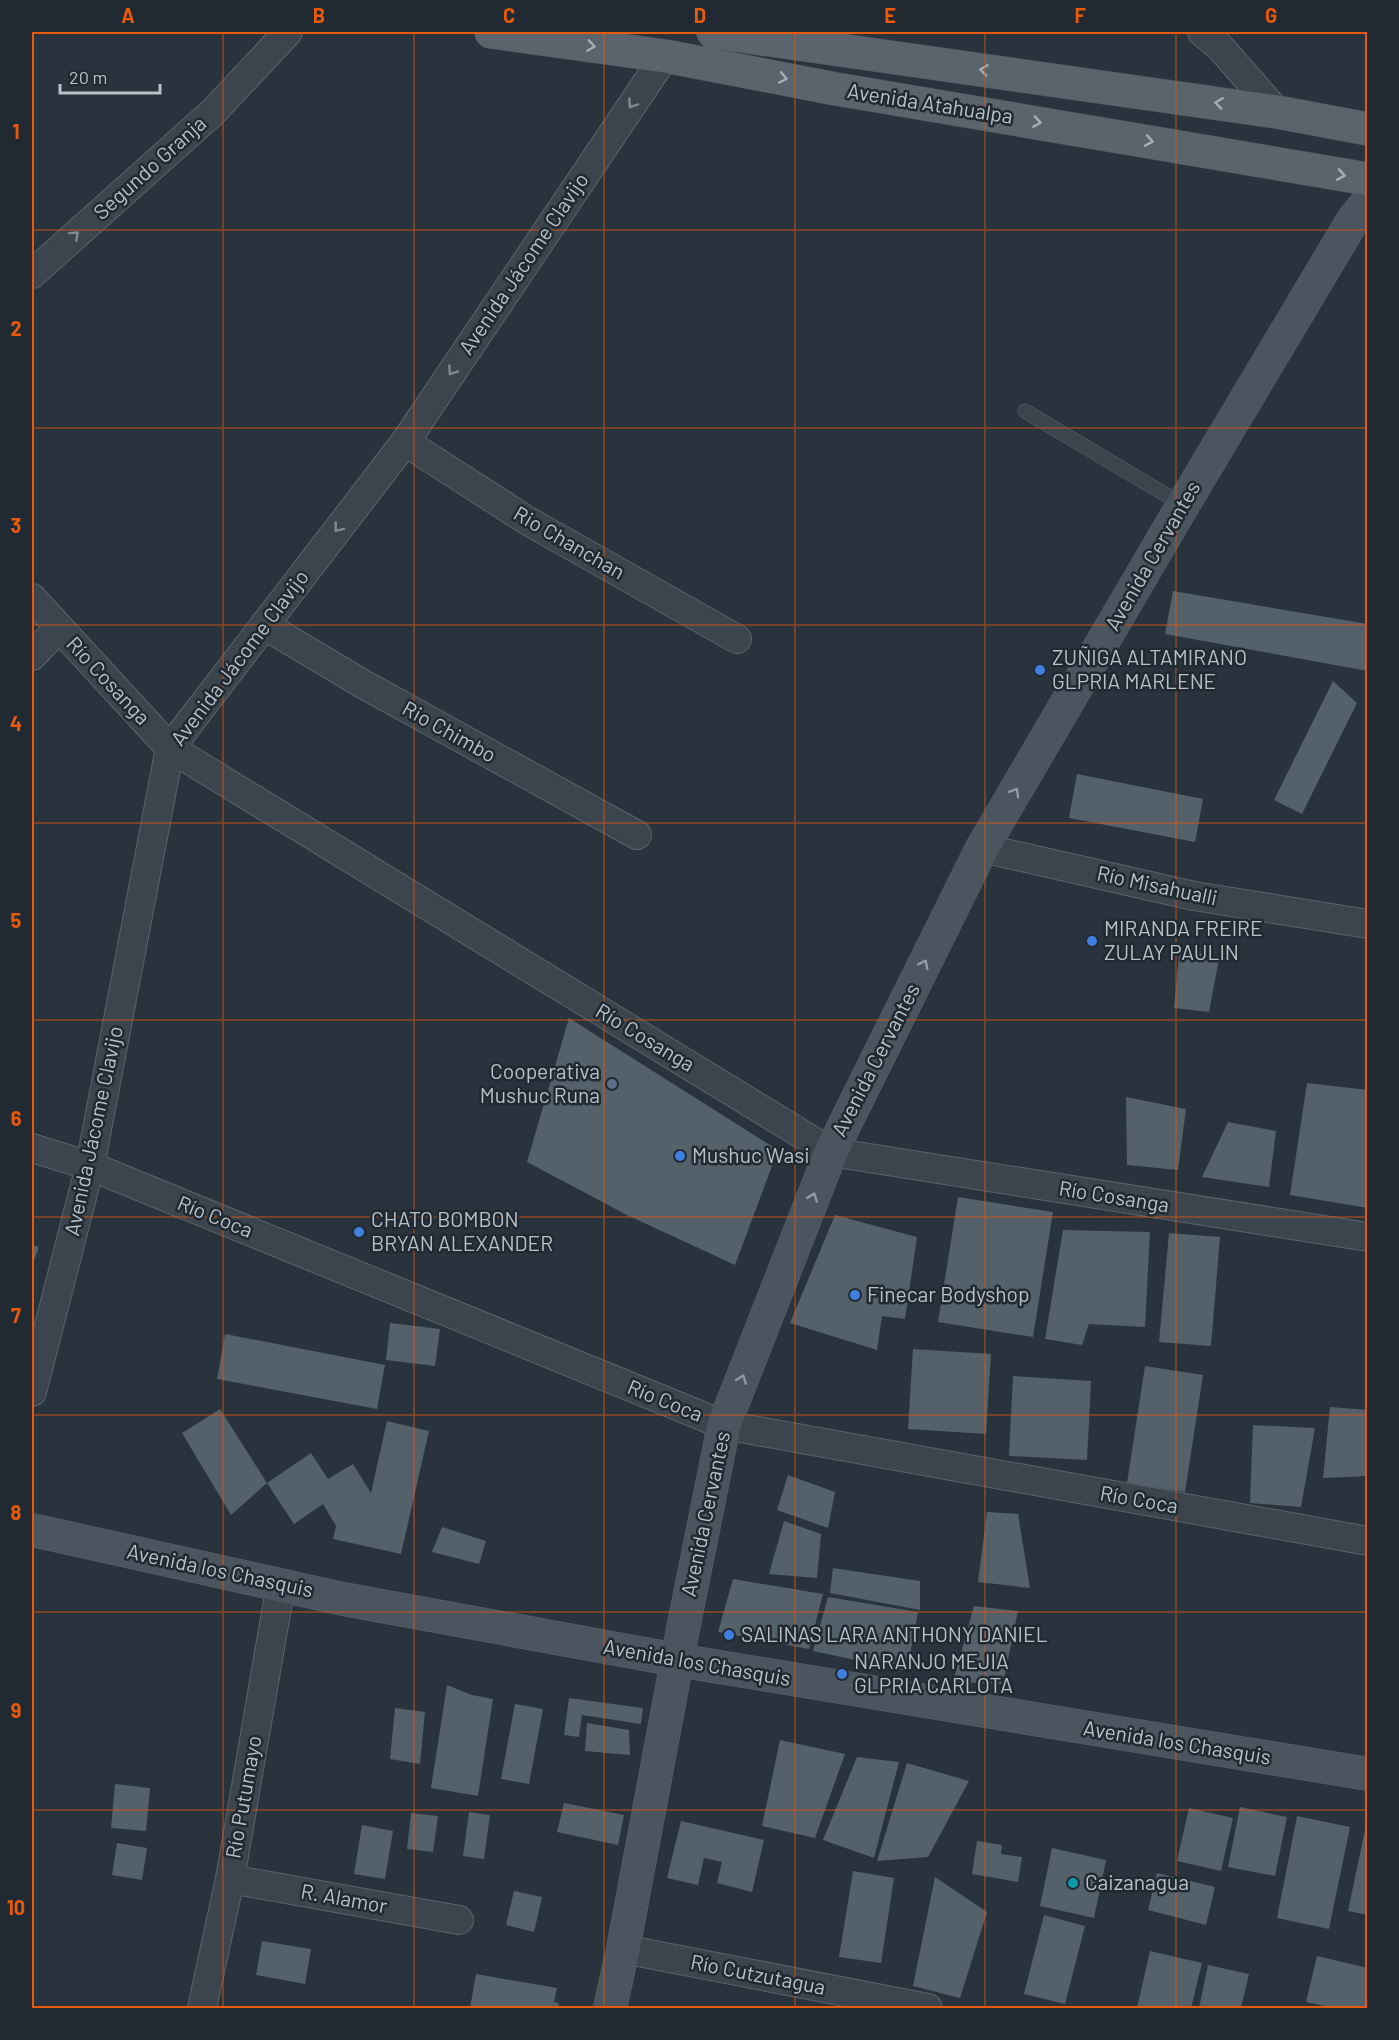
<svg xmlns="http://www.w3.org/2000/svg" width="1399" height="2040" font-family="Barlow,sans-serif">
<rect width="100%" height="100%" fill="#28333d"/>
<g fill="#54606a">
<path d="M 1173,591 L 1368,624 L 1368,671 L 1165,634 Z"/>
<path d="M 1333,681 L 1357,703 L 1302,814 L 1274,800 Z"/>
<path d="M 1077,774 L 1203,799 L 1195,842 L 1069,818 Z"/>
<path d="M 1180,946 L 1219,959 L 1209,1012 L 1174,1008 Z"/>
<path d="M 569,1018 L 778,1150 L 735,1265 L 627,1215 L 527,1162 Z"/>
<path d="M 1307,1083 L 1368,1090 L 1368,1208 L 1290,1195 Z"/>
<path d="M 1126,1097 L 1186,1109 L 1178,1170 L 1127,1165 Z"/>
<path d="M 1228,1122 L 1276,1131 L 1269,1187 L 1202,1177 Z"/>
<path d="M 958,1197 L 1053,1212 L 1033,1337 L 938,1322 Z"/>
<path d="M 835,1215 L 917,1237 L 905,1319 L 882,1316 L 877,1350 L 790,1323 Z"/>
<path d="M 1063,1230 L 1150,1232 L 1145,1327 L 1089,1324 L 1082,1345 L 1045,1339 Z"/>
<path d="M 1169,1233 L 1220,1237 L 1211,1346 L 1159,1342 Z"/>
<path d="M 32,1245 L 39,1247 L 32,1266 Z"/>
<path d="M 390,1323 L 440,1329 L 435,1366 L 386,1360 Z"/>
<path d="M 225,1334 L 385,1365 L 377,1409 L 217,1379 Z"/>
<path d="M 913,1349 L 991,1354 L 986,1434 L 908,1429 Z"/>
<path d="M 1145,1366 L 1203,1375 L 1185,1492 L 1127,1483 Z"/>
<path d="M 1013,1376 L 1091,1381 L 1087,1460 L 1009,1456 Z"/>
<path d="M 1330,1407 L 1368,1410 L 1368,1476 L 1323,1478 Z"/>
<path d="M 220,1409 L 267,1483 L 231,1515 L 182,1433 Z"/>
<path d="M 387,1421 L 429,1431 L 401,1554 L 333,1539 L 336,1526 L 323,1504 L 294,1524 L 267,1483 L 311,1453 L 328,1479 L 353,1464 L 371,1493 Z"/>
<path d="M 1253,1425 L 1315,1428 L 1301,1507 L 1250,1503 Z"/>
<path d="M 788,1475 L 835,1492 L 828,1528 L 777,1510 Z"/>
<path d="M 987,1512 L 1018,1514 L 1030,1588 L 978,1582 Z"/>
<path d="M 784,1521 L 821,1534 L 817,1578 L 769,1574 Z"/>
<path d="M 442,1527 L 486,1541 L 479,1564 L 432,1552 Z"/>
<path d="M 833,1568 L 920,1581 L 920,1610 L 830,1593 Z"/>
<path d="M 733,1579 L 823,1594 L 809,1649 L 718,1632 Z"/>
<path d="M 828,1597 L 918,1612 L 907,1671 L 813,1651 Z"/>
<path d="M 974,1606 L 1018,1611 L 1003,1684 L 953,1682 Z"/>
<path d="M 447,1685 L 472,1695 L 493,1699 L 478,1796 L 431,1788 Z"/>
<path d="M 569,1698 L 643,1708 L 641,1724 L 582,1715 L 579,1737 L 564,1735 Z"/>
<path d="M 515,1704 L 543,1709 L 529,1784 L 501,1779 Z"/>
<path d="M 395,1708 L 425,1712 L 420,1764 L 390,1759 Z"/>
<path d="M 587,1723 L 629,1730 L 630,1755 L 585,1751 Z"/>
<path d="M 780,1740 L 845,1754 L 815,1838 L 762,1826 Z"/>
<path d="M 857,1757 L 899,1762 L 874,1858 L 823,1840 Z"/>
<path d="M 907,1763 L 969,1781 L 928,1857 L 877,1861 Z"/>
<path d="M 115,1784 L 150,1788 L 146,1831 L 111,1828 Z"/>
<path d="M 564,1803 L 624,1815 L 618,1845 L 557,1832 Z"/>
<path d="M 1240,1807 L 1287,1817 L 1275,1876 L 1228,1867 Z"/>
<path d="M 1189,1808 L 1233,1818 L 1221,1871 L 1177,1861 Z"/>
<path d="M 469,1812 L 490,1815 L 484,1859 L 463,1856 Z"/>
<path d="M 411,1813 L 438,1816 L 433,1852 L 407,1849 Z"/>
<path d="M 1297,1816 L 1350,1827 L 1329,1929 L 1277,1918 Z"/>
<path d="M 681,1821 L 764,1840 L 752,1892 L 717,1883 L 722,1862 L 704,1858 L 698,1885 L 667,1878 Z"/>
<path d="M 362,1825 L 393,1831 L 385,1879 L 354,1874 Z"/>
<path d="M 1366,1825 L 1368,1825 L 1368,1915 L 1348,1911 Z"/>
<path d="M 977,1841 L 1002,1845 L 1001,1854 L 1022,1857 L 1018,1882 L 972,1874 Z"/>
<path d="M 117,1843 L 147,1848 L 142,1880 L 112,1875 Z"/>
<path d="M 1052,1848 L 1106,1860 L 1094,1918 L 1040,1906 Z"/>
<path d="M 853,1871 L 894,1878 L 881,1963 L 839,1957 Z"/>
<path d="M 1157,1873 L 1215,1887 L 1206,1925 L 1148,1910 Z"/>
<path d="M 935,1877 L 987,1912 L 960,1998 L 913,1986 Z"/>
<path d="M 514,1891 L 542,1897 L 534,1932 L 506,1925 Z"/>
<path d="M 1044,1915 L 1085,1926 L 1065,2004 L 1024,1994 Z"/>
<path d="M 262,1941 L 311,1949 L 305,1984 L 256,1975 Z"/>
<path d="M 1150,1951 L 1202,1963 L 1191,2008 L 1137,2008 Z"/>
<path d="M 1317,1956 L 1368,1968 L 1368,2008 L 1333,2008 L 1306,2002 Z"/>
<path d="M 1208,1965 L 1249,1974 L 1241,2008 L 1199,2008 Z"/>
<path d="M 476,1974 L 557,1988 L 554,2002 L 559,2003 L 558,2008 L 470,2008 Z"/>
</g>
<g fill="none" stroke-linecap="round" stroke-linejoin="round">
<g stroke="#5a636b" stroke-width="15">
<path id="lane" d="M 1025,411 L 1183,505"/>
</g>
<g stroke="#5a636b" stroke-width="30">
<g id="street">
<path d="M 1202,32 L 1220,47 L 1277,112"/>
<path d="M 32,274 L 213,112 L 288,32"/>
<path d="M 405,442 L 528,521 L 737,639"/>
<path d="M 32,598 L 170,748 L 831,1152 L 1368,1237"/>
<path d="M 264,625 L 363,684 L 637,835"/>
<path d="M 32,656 L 59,628"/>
<path d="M 982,848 L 1194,896 L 1368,924"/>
<path d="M 32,1148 L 90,1166 L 724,1425 L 1368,1541"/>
<path d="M 32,1392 L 90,1166 L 170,748 L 405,442 L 665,56"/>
<path d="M 230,1879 L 459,1920"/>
<path d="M 623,1949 L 928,2008"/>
<path d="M 202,2008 L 230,1879 L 281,1584"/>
</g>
</g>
<g stroke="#5a636b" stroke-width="34">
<g id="secondary">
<path d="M 32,1530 L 343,1599 L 677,1660 L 1368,1774"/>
<path d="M 610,2008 L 623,1949 L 683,1629 L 724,1425 L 831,1152 L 982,848 L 1183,505 L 1353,220 L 1368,201"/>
</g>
</g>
<g stroke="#454e56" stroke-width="34">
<g id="primary">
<path d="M 491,32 L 665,56 L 836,89 L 1368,179"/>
<path d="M 713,32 L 1277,112 L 1368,129"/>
</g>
</g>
<use href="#lane" stroke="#3c454d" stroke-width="14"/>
<use href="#street" stroke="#3c454d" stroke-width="28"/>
<use href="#secondary" stroke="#4a555f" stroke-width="33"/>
<use href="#primary" stroke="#5a646d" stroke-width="33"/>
</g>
<defs><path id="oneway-chevron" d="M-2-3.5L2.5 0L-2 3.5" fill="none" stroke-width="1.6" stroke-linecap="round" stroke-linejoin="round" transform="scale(1.5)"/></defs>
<g stroke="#a5aeb6">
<use href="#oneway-chevron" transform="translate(591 46) rotate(8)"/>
<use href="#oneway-chevron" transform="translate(984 70) rotate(-172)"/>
<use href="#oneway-chevron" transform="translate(783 78) rotate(11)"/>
<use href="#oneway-chevron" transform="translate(1219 103) rotate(-172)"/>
<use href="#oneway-chevron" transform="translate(1037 122) rotate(9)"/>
<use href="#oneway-chevron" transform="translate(1149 141) rotate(10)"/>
<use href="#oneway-chevron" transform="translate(1341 175) rotate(10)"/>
</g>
<g stroke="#808991">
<use href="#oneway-chevron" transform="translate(632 104) rotate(124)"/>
<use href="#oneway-chevron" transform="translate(75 235) rotate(-42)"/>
<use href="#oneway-chevron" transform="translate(452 371) rotate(124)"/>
<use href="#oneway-chevron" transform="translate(338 528) rotate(128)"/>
</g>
<g stroke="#929ba3">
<use href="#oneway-chevron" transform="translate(1015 792) rotate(-60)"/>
<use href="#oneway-chevron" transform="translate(924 964) rotate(-63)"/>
<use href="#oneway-chevron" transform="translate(813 1197) rotate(-69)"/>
<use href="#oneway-chevron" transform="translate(742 1379) rotate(-69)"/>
</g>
<path fill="none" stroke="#e8590c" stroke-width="1.5" stroke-opacity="0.55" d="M 223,32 L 223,2008M 414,32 L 414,2008M 604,32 L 604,2008M 795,32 L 795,2008M 985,32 L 985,2008M 1176,32 L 1176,2008M 32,230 L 1368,230M 32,428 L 1368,428M 32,625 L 1368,625M 32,823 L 1368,823M 32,1020 L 1368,1020M 32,1217 L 1368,1217M 32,1415 L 1368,1415M 32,1612 L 1368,1612M 32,1810 L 1368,1810"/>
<g fill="#3f7fe0" stroke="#212a32" stroke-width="2">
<circle cx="1040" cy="670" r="6"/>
<circle cx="1092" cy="941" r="6"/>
<circle cx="680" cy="1156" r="6"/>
<circle cx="359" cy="1232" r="6"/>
<circle cx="855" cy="1295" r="6"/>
<circle cx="729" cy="1635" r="6"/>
<circle cx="842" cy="1674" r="6"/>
</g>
<circle fill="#5c6f8a" stroke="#212a32" stroke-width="2" cx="612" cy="1084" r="6"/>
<circle fill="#0f9aa8" stroke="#212a32" stroke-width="2" cx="1073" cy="1883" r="6"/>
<g text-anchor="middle" stroke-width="5" stroke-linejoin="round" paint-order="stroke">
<g font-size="21" fill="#b8c0c8" stroke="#212a32">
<text transform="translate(930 104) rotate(9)" y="7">Avenida Atahualpa</text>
<text transform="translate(150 168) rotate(-42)" y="7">Segundo Granja</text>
<text transform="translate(524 264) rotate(-56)" y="7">Avenida Jácome Clavijo</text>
<text transform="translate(569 543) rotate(30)" y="7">Rio Chanchan</text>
<text transform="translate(1153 556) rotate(-60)" y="7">Avenida Cervantes</text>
<text transform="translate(240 658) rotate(-53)" y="7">Avenida Jácome Clavijo</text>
<text transform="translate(108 681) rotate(47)" y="7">Río Cosanga</text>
<text transform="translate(449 732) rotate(29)" y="7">Rio Chimbo</text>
<text transform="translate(1157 886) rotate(12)" y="7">Río Misahualli</text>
<text transform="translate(645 1038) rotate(31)" y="7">Río Cosanga</text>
<text transform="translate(876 1060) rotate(-63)" y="7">Avenida Cervantes</text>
<text transform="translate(94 1131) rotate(-78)" y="7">Avenida Jácome Clavijo</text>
<text transform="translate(1114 1197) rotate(9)" y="7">Río Cosanga</text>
<text transform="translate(215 1217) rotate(22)" y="7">Río Coca</text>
<text transform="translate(665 1401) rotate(22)" y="7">Río Coca</text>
<text transform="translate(1139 1500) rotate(10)" y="7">Río Coca</text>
<text transform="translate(706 1514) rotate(-78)" y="7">Avenida Cervantes</text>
<text transform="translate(220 1571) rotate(12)" y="7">Avenida los Chasquis</text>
<text transform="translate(697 1663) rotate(10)" y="7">Avenida los Chasquis</text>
<text transform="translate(1177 1743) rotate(9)" y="7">Avenida los Chasquis</text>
<text transform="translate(244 1797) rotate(-80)" y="7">Río Putumayo</text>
<text transform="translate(344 1899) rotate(10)" y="7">R. Alamor</text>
<text transform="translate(758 1975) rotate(11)" y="7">Río Cutzutagua</text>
</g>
<g font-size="21" fill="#b8c0c8" stroke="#212a32" text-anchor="start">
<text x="1052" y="665">ZUÑIGA ALTAMIRANO<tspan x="1052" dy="24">GLPRIA MARLENE</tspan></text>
<text x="1104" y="936">MIRANDA FREIRE<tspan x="1104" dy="24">ZULAY PAULIN</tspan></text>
<text x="600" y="1079" text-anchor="end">Cooperativa<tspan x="600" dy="24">Mushuc Runa</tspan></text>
<text x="692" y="1163">Mushuc Wasi</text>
<text x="371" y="1227">CHATO BOMBON<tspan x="371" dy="24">BRYAN ALEXANDER</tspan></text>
<text x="867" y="1302">Finecar Bodyshop</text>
<text x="741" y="1642">SALINAS LARA ANTHONY DANIEL</text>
<text x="854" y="1669">NARANJO MEJIA<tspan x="854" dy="24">GLPRIA CARLOTA</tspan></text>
<text x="1085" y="1890">Caizanagua</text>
</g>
</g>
<rect width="1399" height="2040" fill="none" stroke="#212a32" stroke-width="66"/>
<path d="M60 84v9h100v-9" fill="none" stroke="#b8c0c8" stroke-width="3"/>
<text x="69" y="84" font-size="18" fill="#b8c0c8" stroke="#212a32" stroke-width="4.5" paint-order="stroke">20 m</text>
<rect x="33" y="33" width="1333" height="1974" fill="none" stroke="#e8590c" stroke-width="2"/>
<g font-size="20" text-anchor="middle" font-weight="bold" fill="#e8590c">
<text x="128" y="23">A</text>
<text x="319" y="23">B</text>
<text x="509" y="23">C</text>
<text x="700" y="23">D</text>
<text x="890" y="23">E</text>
<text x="1080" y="23">F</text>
<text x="1271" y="23">G</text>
<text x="16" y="139">1</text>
<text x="16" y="336">2</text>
<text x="16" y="533">3</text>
<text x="16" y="731">4</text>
<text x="16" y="928">5</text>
<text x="16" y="1126">6</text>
<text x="16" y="1323">7</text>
<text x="16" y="1520">8</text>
<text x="16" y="1718">9</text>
<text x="16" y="1915">10</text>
</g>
</svg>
